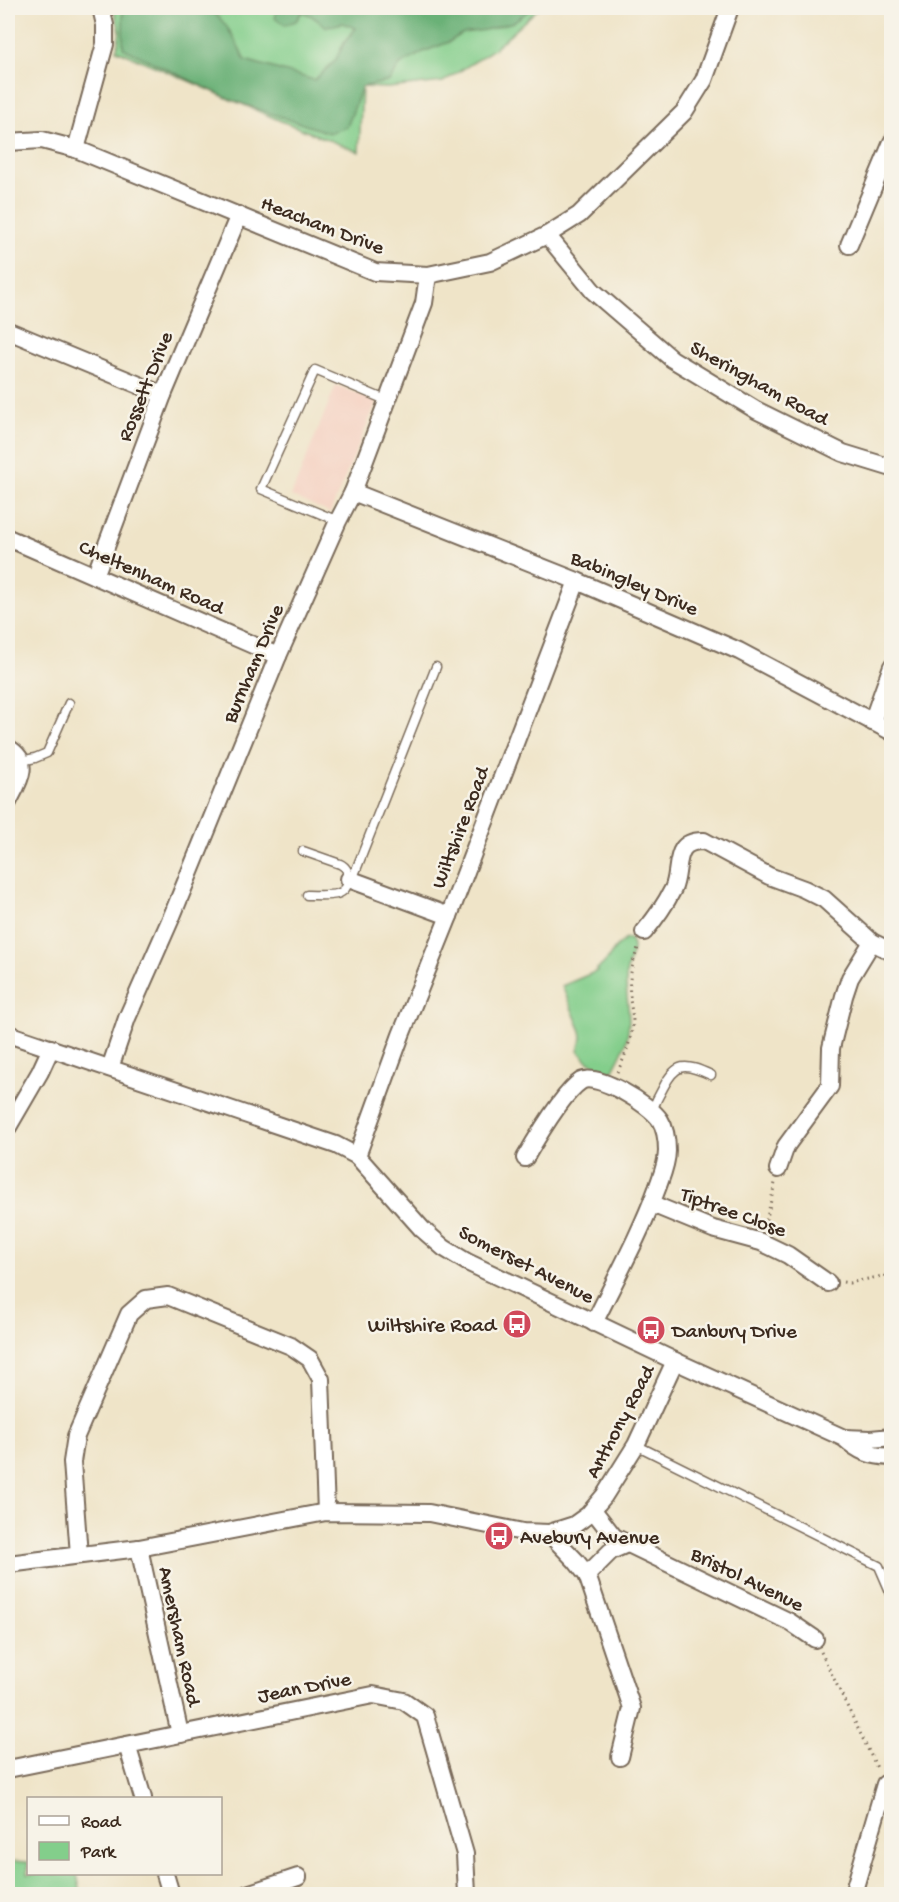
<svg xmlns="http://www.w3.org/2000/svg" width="899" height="1902" font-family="'Gochi Hand',sans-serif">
<rect width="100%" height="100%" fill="#f7f3e8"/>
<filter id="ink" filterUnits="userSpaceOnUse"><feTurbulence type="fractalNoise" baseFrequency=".0167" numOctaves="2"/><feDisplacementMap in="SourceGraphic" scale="12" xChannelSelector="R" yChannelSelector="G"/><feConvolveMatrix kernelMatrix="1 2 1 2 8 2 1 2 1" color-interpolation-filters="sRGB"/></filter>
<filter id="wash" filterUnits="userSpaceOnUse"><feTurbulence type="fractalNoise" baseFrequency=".008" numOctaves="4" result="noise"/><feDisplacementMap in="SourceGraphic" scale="24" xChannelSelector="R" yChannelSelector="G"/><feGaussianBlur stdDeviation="1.35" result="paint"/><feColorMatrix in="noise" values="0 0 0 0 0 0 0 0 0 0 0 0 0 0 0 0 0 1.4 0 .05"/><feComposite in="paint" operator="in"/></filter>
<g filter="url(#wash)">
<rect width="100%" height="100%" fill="#efe4c8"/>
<path fill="#f5d2c2" d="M 336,385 L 377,401 L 330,513 L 291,496 Z"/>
<g fill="#83ce8b" stroke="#5f7c54" stroke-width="1.5">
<path d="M 113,8 L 539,8 L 494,49 L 443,82 L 388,88 L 362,87 L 359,152 L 281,121 L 117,50 L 120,30 Z"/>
<path d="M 626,939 L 630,939 C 637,948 630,957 628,965 C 622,988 632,1009 628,1031 C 627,1045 619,1058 613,1070 L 609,1072 L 588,1061 L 578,1051 L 582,1038 L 581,1031 L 562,986 L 597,971 L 597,969 C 612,960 609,949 626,939 Z"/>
<path d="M 8,1861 L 28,1862 L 28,1874 L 77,1874 L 81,1894 L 8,1894 Z"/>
</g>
<path fill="#6ab177" stroke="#526e4a" stroke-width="1.5" d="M 125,8 C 142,7 203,4 214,13 C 228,24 238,45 245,60 L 314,80 L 335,61 L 344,43 L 356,28 L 342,23 L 327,27 L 310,15 L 302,12 L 296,21 L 285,25 L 275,18 L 277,8 L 533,8 L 513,22 L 485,30 L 463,33 L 449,42 L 423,52 L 400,65 L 389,81 L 362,87 L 347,127 L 329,133 L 231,100 L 123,48 L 123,12 Z"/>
</g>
<g filter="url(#ink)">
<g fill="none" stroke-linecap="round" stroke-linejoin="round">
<g stroke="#7a6b5a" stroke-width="11">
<g id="lane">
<path d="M 338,521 L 261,489 L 315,370 L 388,401"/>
<path d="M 21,761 L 35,758 L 47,753 L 69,703"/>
<path d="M 303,851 L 340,864 C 353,870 351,890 337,894 C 328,896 317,895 307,895"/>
<path d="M 352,880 L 436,667"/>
<path d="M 652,1111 C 655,1103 659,1095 663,1088 C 676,1062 685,1063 711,1075"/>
<path d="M 636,1445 L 879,1566 L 892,1596"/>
</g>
</g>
<g stroke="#7a6b5a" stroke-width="20">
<g id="street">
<path d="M 8,142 L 42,140 L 76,149 L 375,272 L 428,275 L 490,262 L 547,235 L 579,215 L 684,112 L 704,80 L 730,8"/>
<path d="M 76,149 L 105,44 L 105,25 L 101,8"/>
<path d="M 547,235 L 593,291 L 672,359 L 756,410 L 843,453 L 892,468"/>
<path d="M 849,245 L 892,142"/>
<path d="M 11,332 L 163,395"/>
<path d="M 353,492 L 577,581 L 739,651 L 892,732"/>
<path d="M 8,538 L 278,656"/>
<path d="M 95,576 L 163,395 L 239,215"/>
<path d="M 872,722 L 892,666"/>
<path d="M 8,748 C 33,762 18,783 8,802"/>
<path d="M 349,879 L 449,916"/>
<path d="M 644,932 C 655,919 665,905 673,889 C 682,869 671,840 704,841 L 769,876 L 804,889 L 824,899 L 872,942 L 892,952"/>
<path d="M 8,1034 L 336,1145 L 357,1156 L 422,1229 L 444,1248 L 467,1262 L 675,1361 L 844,1438 C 859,1452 870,1456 892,1457"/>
<path d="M 110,1068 L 127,1018 L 172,916 L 278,656 L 338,521 L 353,492 L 424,303 L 428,275"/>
<path d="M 8,1127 L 40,1072 L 51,1048"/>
<path d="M 357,1156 L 401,1035 L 449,916 L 577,581"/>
<path d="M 525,1158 C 536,1139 564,1092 581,1081 C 597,1072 651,1105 660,1120 C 665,1128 667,1141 667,1151 C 667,1163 662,1175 658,1186 C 641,1233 616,1278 594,1323"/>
<path d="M 778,1169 L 786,1146 L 830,1086 L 831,1048 L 844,996 L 850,978 L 872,942"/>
<path d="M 652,1204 L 713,1229 L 761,1242 L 788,1255 L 828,1283"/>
<path d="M 844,1438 L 871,1439 L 892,1437"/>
<path d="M 593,1510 L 614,1537 L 790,1622 L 815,1639"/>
<path d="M 549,1533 L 576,1561 L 587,1575 L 632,1708 L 620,1757"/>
<path d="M 139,1548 L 180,1734"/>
<path d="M 79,1555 L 72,1462 L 76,1436 L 129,1314 L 146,1299 L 168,1296 L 291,1346 L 310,1359 L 321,1379 L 326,1512"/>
<path d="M 8,1564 L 139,1548 L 326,1512 L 429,1513 L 523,1532 L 549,1533 L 574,1525 L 588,1515 L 604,1496 L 636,1445 L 675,1361"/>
<path d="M 587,1575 L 611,1551 L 627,1544"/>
<path d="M 127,1745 L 143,1798"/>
<path d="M 8,1769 L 373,1695 L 404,1701 L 425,1716 L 465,1854 L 467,1894"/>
<path d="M 165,1874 L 171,1894"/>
<path d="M 247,1894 L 298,1877"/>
<path d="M 853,1894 L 885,1784"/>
</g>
</g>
<g stroke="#7a6b5a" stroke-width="3" stroke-dasharray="1.5 4.5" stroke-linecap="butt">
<path d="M 617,1072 C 625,1058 631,1040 633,1023 C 633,1013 630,1005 630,996 C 628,979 633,961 639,945"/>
<path d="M 765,1226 L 775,1183"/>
<path d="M 843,1282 L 849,1283 L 892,1274"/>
<path d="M 821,1652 L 878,1770"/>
</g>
<use href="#lane" stroke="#fff" stroke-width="8"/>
<use href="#street" stroke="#fff" stroke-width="16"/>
</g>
</g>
<defs>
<g id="bus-disc" transform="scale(1.5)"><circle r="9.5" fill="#d1495b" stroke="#f7f3e8"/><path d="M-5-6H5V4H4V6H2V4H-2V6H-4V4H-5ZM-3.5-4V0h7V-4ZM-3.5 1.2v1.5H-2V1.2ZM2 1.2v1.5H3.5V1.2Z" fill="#fff"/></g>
</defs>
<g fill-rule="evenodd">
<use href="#bus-disc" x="517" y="1324"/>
<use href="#bus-disc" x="651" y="1330"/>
<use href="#bus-disc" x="499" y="1536"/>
</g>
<g text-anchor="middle" stroke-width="5" stroke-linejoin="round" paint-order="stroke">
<g font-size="21" fill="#3b2a1e" stroke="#f7f3e8">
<text transform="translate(323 224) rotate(21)" y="7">Heacham Drive</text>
<text transform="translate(760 382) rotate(29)" y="7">Sheringham Road</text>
<text transform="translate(144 386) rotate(-68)" y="7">Rossett Drive</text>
<text transform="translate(152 576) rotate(24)" y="7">Cheltenham Road</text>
<text transform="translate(635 582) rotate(23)" y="7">Babingley Drive</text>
<text transform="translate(252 663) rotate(-67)" y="7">Burnham Drive</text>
<text transform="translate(459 827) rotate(-69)" y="7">Wiltshire Road</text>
<text transform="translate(734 1211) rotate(20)" y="7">Tiptree Close</text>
<text transform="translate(527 1263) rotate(27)" y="7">Somerset Avenue</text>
<text transform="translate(619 1421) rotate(-62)" y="7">Anthony Road</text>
<text transform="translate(748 1578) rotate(26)" y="7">Bristol Avenue</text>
<text transform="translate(181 1636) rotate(78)" y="7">Amersham Road</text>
<text transform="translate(304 1686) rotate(-11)" y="7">Jean Drive</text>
</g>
<g font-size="21" fill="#3b2a1e" stroke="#f7f3e8" text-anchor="start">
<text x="496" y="1331" text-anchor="end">Wiltshire Road</text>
<text x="672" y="1337">Danbury Drive</text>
<text x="520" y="1543">Avebury Avenue</text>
</g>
</g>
<rect width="899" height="1902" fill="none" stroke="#f7f3e8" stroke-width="30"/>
<rect x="27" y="1797" width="195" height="78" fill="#f7f3e8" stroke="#aca397" stroke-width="1.5"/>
<rect x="39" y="1816" width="30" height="9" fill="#ffffff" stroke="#aca397" stroke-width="1.5"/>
<text x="81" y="1827" font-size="18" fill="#3b2a1e">Road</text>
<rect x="39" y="1842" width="30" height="18" fill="#83ce8b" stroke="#aca397" stroke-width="1.5"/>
<text x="81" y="1857" font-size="18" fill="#3b2a1e">Park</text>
</svg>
